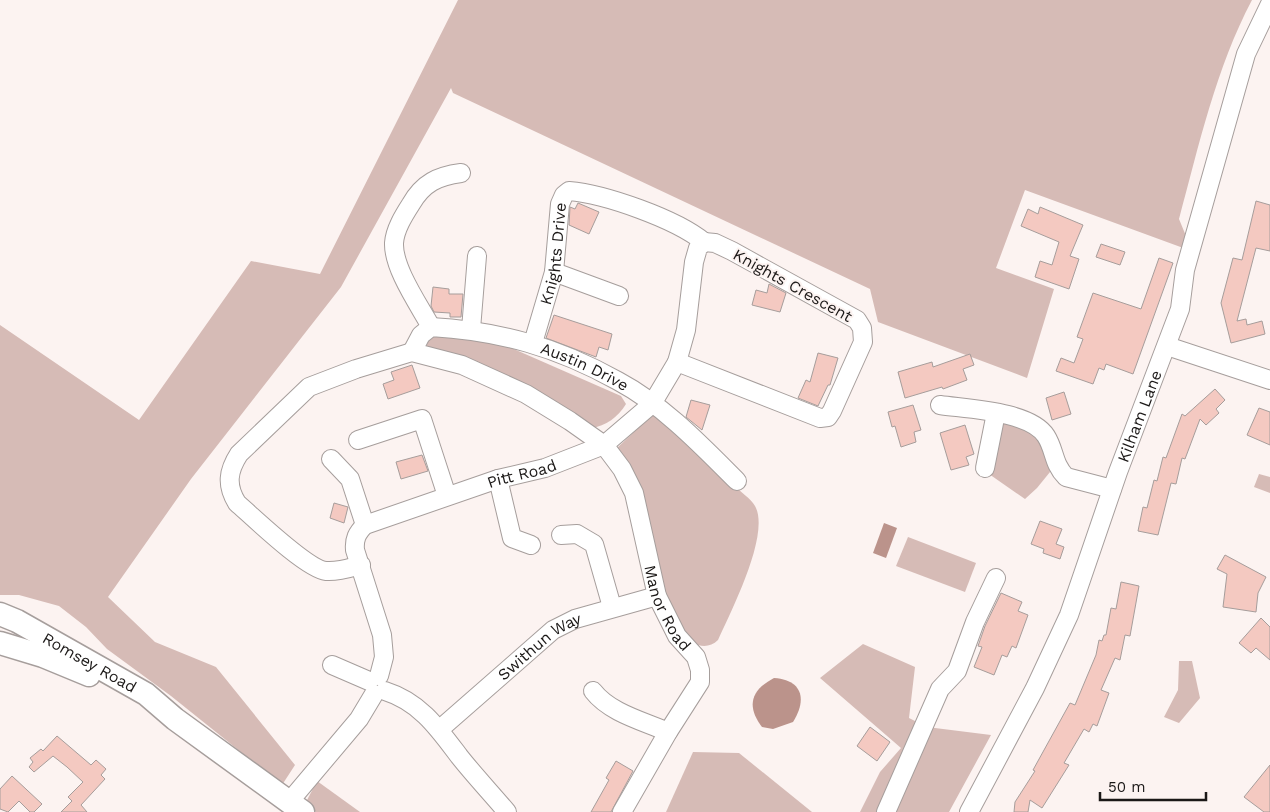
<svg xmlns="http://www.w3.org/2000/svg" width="1270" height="812" font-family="'Work Sans',sans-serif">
<rect width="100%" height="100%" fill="#fcf3f1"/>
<g fill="#d6bbb6">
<path d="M 458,0 L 1252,0 C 1216,68 1199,145 1179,219 L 1186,236 L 1186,249 L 1025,190 L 996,268 L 1054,289 L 1027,378 L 878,322 L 870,289 L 453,93 L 451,88 L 341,287 L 191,479 L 108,597 L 155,642 L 216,667 L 295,765 L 282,785 L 171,696 L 107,649 L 86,627 L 59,606 L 19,595 L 0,595 L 0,325 L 139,420 L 251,261 L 320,274 Z"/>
<path d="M 432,333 L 500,343 L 621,396 L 626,404 C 618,417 606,426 591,428 L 425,349 Z"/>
<path d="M 653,414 C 680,437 707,460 733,485 C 740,491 751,499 755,506 C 771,534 730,613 718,640 C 707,651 692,645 682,635 C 678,630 675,622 673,617 L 617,448 Z"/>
<path d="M 999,421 C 1037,432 1042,432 1050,472 L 1037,488 L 1025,499 L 989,474 Z"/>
<path d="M 1259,474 L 1270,477 L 1270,493 L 1254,487 Z"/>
<path d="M 908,537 L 976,563 L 965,592 L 896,566 Z"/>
<path d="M 863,644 L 915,667 L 909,718 L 927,727 L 991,735 L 949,812 L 860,812 L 880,772 L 901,748 L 820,678 Z"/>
<path d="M 1179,661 L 1192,661 L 1200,698 L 1179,723 L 1164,717 L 1178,690 Z"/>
<path d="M 693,752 L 739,753 L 812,812 L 666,812 Z"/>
<path d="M 317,781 L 360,812 L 316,812 L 305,804 Z"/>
</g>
<g fill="#bb938b">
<path d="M 884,523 L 897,528 L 886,558 L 873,553 Z"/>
<path d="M 774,678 C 803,680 807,700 793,722 L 773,729 L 762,727 C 746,706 751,690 774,678 Z"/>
</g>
<g fill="#f4c9c1" stroke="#a69d9b">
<path d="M 1256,201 L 1270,205 L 1270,251 L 1256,248 L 1237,321 L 1246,319 L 1247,325 L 1262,321 L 1265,334 L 1231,343 L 1221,303 L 1233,258 L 1242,260 Z"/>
<path d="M 578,203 L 599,212 L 589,234 L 569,225 L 570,207 L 575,209 Z"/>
<path d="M 1040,207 L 1083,225 L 1070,256 L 1079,259 L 1069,289 L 1035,277 L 1040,261 L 1052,265 L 1059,242 L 1021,226 L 1028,209 L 1038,214 Z"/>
<path d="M 1101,244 L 1125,252 L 1120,265 L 1096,257 Z"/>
<path d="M 1159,258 L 1173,263 L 1133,374 L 1106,364 L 1104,370 L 1099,368 L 1093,384 L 1056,371 L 1061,358 L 1074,363 L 1083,339 L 1077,337 L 1093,293 L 1141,309 Z"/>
<path d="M 769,284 L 786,293 L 780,312 L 752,305 L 756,290 L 767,293 Z"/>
<path d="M 433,287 L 449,289 L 449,294 L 463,294 L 461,317 L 450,317 L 450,313 L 434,312 L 431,306 Z"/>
<path d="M 554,315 L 612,334 L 608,350 L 599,347 L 596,357 L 546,338 Z"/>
<path d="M 818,353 L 838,358 L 830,385 L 828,385 L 818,406 L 798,398 L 806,380 L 810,382 Z"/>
<path d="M 970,354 L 974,365 L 963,369 L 967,380 L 943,389 L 942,387 L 905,398 L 898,372 L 932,362 L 933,367 Z"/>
<path d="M 412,365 L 420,388 L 388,399 L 383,384 L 394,380 L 391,372 Z"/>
<path d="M 1215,389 L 1225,400 L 1216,409 L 1219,413 L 1206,425 L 1200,419 L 1185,459 L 1182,458 L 1176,484 L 1171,483 L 1158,535 L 1138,531 L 1143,507 L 1147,508 L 1154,480 L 1157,481 L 1163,457 L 1166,458 L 1182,414 L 1185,416 Z"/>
<path d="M 1064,392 L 1071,414 L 1052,420 L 1046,398 Z"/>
<path d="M 691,400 L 710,405 L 702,430 L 686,417 Z"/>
<path d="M 913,405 L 921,430 L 914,432 L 916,442 L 901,447 L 895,426 L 892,427 L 888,412 Z"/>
<path d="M 1259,408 L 1270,412 L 1270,445 L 1247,435 Z"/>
<path d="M 965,425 L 974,454 L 966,457 L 969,465 L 951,470 L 940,433 Z"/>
<path d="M 422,455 L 428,471 L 401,479 L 396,462 Z"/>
<path d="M 334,503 L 348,507 L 344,523 L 330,518 Z"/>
<path d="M 1040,521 L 1062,529 L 1056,544 L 1064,547 L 1060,559 L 1043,553 L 1044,549 L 1031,544 Z"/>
<path d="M 1225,555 L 1266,577 L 1258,593 L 1256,612 L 1223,607 L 1227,574 L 1217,569 Z"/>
<path d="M 1121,582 L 1139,586 L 1130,636 L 1125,635 L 1120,660 L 1115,658 L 1101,690 L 1109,693 L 1097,726 L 1093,724 L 1089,732 L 1084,729 L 1064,763 L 1069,765 L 1042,808 L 1030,800 L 1028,812 L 1014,812 L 1015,802 L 1035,771 L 1033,770 L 1070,703 L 1075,705 L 1096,655 L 1099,640 L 1102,641 L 1104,635 L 1106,635 L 1111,608 L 1116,609 Z"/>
<path d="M 1001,593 L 1022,602 L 1018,611 L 1028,615 L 1016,648 L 1012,646 L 1007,657 L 1002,655 L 994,675 L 974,667 L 982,647 L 978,646 L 985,626 Z"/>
<path d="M 1261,618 L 1270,627 L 1270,660 L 1256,648 L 1251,653 L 1239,643 Z"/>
<path d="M 870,727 L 890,742 L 877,761 L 857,746 Z"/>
<path d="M 57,736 L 91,765 L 96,760 L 106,769 L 101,775 L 105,779 L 81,805 L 87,812 L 61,812 L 72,801 L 68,797 L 83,782 L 67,767 L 53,756 L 34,772 L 29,767 L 33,762 L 30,758 L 41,749 L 43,751 Z"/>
<path d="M 616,761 L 633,771 L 611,812 L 591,812 L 609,780 L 606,778 Z"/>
<path d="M 1270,765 L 1270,812 L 1264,812 L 1244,797 Z"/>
<path d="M 12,776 L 42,804 L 34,812 L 30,812 L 19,801 L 8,812 L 0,809 L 0,789 Z"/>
</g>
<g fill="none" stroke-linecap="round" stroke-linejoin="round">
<g stroke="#a69e9c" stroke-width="20">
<g id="minor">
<path d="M 554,272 L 619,296"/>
<path d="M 431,327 C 419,305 393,268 394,243 C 395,229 404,215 411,204 C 423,183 438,176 461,173"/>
<path d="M 471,329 L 477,256"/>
<path id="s1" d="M 533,343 L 554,272 L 560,204 L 564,195 L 569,191 C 605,194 676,219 704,242"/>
<path d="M 1167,346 L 1270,380"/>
<path id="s2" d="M 412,352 L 421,335 L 431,327 C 500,331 557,347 618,381 C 663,405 701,445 737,481"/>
<path d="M 677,362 L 820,418 L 828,417 L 832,411 L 863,342 L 862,328 L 857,320 L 732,251 L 715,243 L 704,242"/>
<path d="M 940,405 C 967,409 1030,411 1046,436 C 1055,450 1053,464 1066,477 L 1112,489"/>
<path d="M 358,440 L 422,419 L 447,496"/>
<path d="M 331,459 L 350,479 L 365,525"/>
<path d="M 985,468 L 996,413"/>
<path d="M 498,479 L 512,538 L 531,545"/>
<path d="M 561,535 L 577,534 L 594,544 L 612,607"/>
<path id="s3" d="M 361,565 C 350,568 338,572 326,571 C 307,569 254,518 237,503 C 226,485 228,471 239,454 L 309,387 L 356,369 L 412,352 L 462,365 L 526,394 L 570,421 L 604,445 L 622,469 L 634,493 L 657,596 L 677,636 L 696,657 L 700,670 L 700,682 L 668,732 L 622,812"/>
<path d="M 332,665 L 369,681"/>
<path id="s4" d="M 379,676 L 384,657 L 382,635 L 355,550 C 354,539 357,533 365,525 L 498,479 L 545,468 L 604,445 L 652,404 L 677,362 L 686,330 L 694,262 L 698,248 L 704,242"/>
<path d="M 385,691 C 420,702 438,728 459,756 C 474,775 491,793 507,812"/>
<path d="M 593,691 C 610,713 643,721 668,732"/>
<path id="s5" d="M 440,729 L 553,630 L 575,619 L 657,596"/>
<path d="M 289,802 L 359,719 L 374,694"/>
<path d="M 886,812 L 940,689 L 957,671 L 975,622 L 996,578"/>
<path id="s6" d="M 969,812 L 1035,688 L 1069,615 L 1118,472 L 1180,309 L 1185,270 L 1246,54 L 1270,4"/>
</g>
</g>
<g stroke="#a69e9c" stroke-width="25">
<g id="major">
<path id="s7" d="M 0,614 L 17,621 L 146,694 L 175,719 L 303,812"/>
<path d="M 0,643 L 43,656 L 89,675"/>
</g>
</g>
<use href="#minor" stroke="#fff" stroke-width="18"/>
<use href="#major" stroke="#fff" stroke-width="22"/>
</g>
<g text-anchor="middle" stroke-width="4" stroke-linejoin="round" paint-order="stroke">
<g font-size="16" fill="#1b1817" stroke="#fcf3f1">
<text dy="6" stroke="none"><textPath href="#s1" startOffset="92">Knights Drive</textPath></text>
<text transform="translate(793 285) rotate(29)" y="6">Knights Crescent</text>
<text dy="6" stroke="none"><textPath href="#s2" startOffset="192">Austin Drive</textPath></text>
<text dy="6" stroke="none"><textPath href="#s6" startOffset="432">Kilham Lane</textPath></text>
<text dy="6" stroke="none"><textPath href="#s4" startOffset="324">Pitt Road</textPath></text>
<text dy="6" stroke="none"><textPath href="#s3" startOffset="799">Manor Road</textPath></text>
<text dy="6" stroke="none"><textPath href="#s5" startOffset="130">Swithun Way</textPath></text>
<text dy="6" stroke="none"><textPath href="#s7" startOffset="102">Romsey Road</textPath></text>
</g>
</g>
<path d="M1100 792v8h106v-8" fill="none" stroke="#1b1817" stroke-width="2.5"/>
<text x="1108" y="792" font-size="15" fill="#1b1817" stroke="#fcf3f1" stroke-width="4" paint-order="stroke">50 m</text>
</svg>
